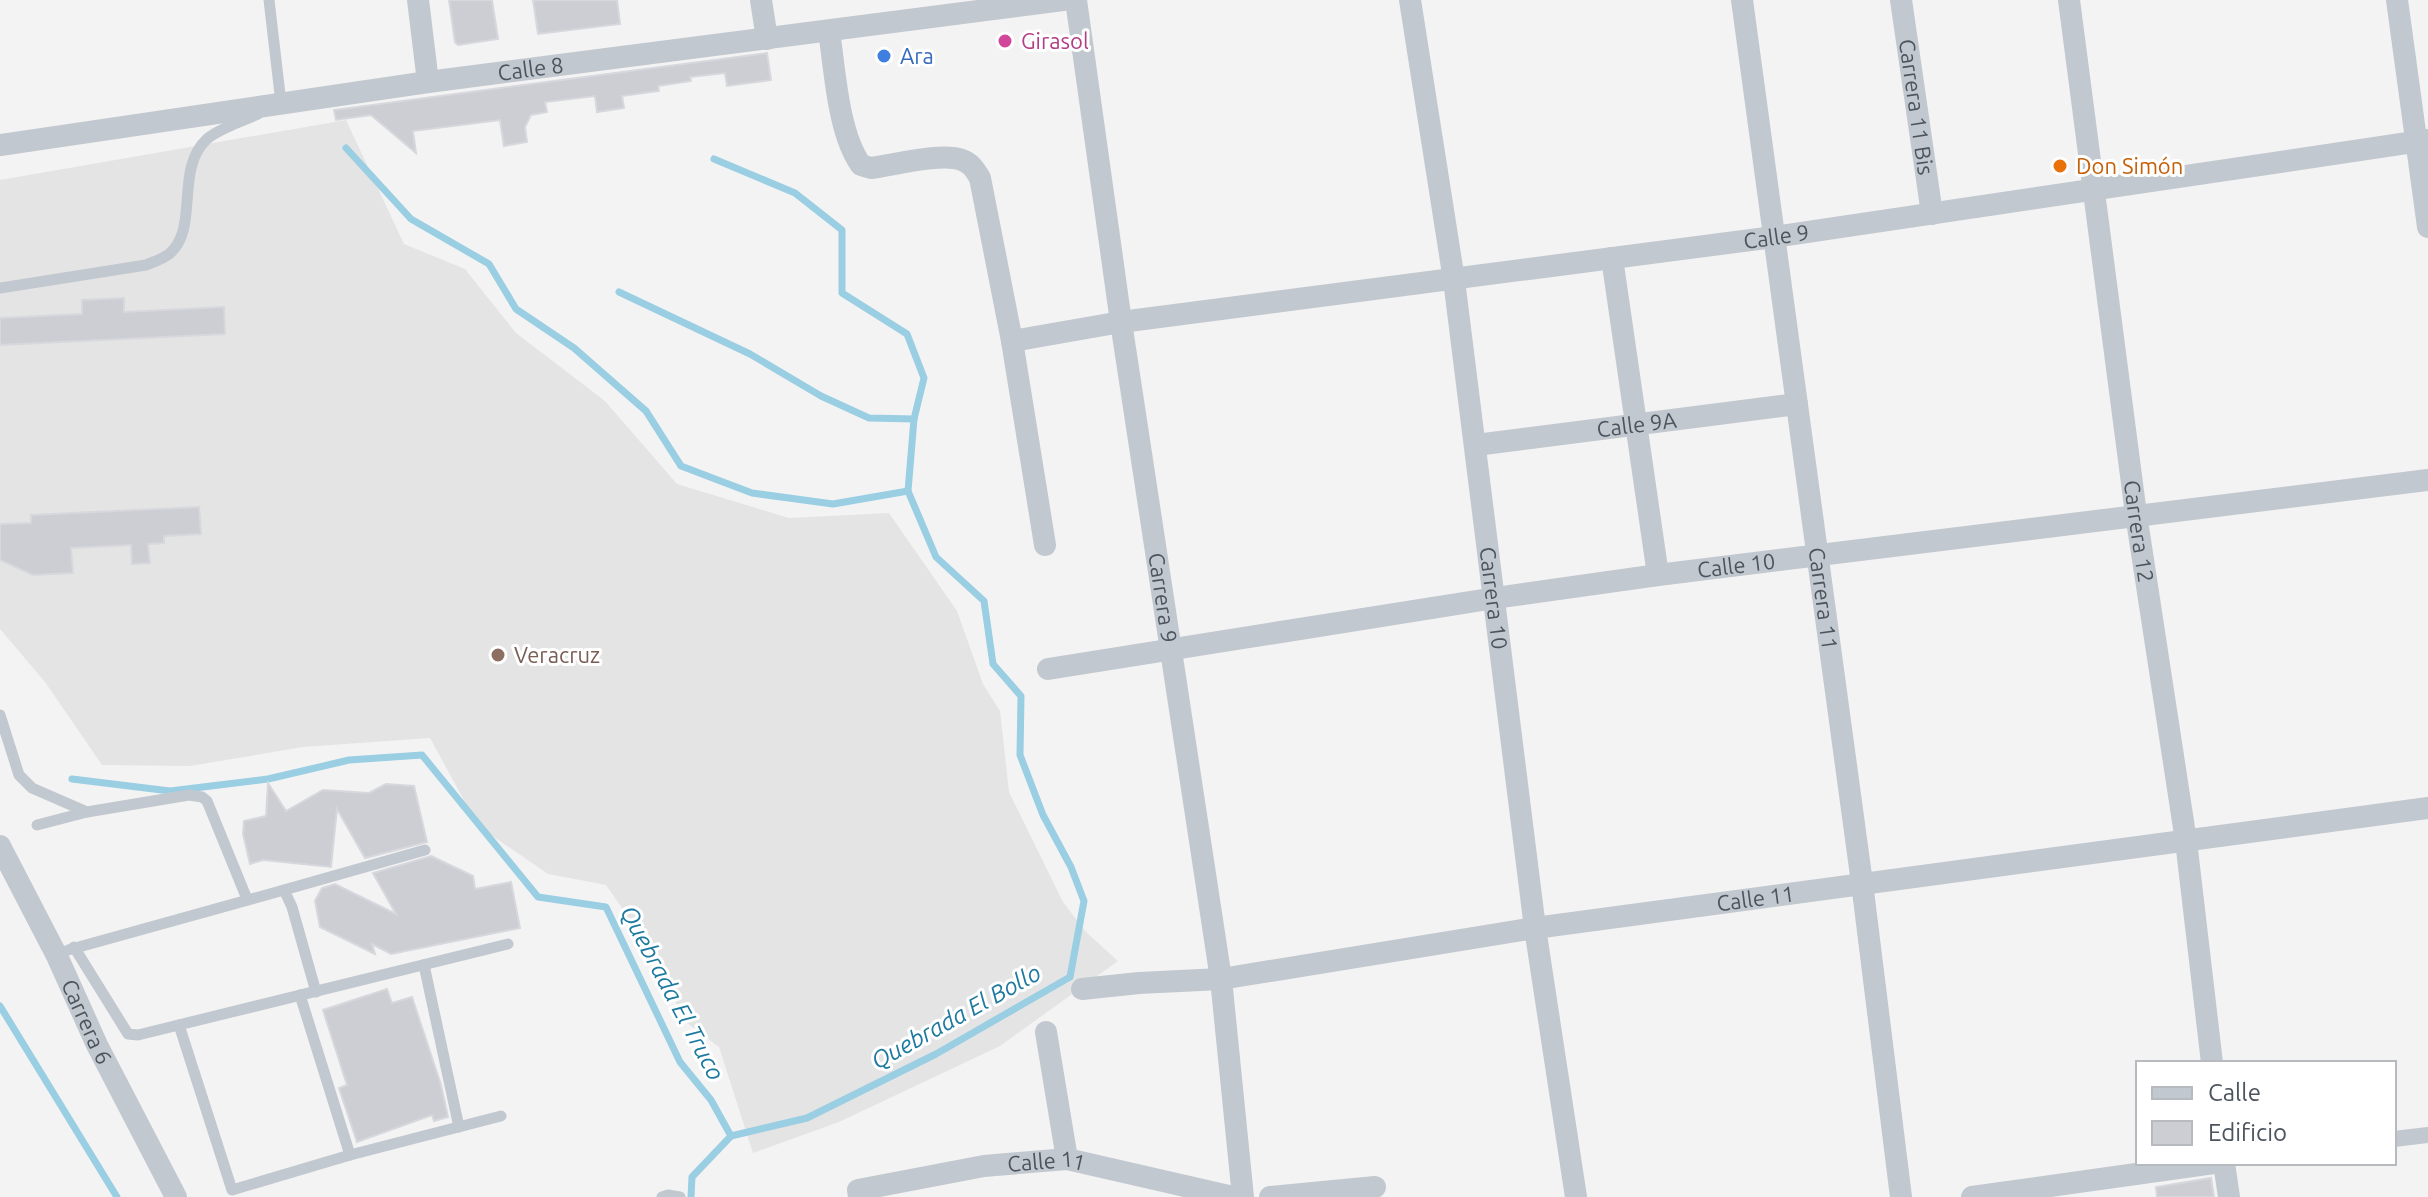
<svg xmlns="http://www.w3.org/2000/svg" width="2428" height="1197" font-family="Ubuntu,sans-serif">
<rect width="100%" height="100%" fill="#f4f3f3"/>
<path fill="#e5e4e4" d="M 346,120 L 404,244 L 465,269 L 516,333 L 605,401 L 677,484 L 789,518 L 889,513 L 957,611 L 983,684 L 1000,711 L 1009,792 L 1063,902 L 1086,932 L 1118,961 L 1000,1046 L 839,1122 L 753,1153 L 719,1047 L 683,1020 L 660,963 L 606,885 L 548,874 L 478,826 L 430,738 L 303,747 L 190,766 L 102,765 L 45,682 L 0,629 L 0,180 Z"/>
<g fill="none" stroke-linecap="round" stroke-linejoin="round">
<g stroke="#9acee3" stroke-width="7">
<path d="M 346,148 L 411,219 L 489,264 L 516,309 L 574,348 L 646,411 L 681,466 L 752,493 L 833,504 L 908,491 L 936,557 L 984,601 L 993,664 L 1021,696 L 1020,755 L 1043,815 L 1071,867 L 1084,901 L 1070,977 L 936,1054 L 807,1118 L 731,1136"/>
<path d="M 714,159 L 795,193 L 842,230 L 842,293 L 907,334 L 924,378 L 914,419"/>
<path d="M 619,292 L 750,354 L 821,396 L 869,418 L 914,419 L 908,491"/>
<path d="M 72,779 L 170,791 L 268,779 L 349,760 L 422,755 L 538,897 L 606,907 L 680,1062 L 711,1100 L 731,1136 L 692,1177 L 691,1197"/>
<path d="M 0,1006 L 117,1197"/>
</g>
</g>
<g fill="#cdced4" stroke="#d7d8dd" stroke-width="2">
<path d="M 449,0 L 492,0 L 498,39 L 458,45 L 455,42 Z"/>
<path d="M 533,0 L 617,0 L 620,24 L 538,34 Z"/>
<path d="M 767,53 L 771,80 L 727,86 L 725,73 L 690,77 L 691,81 L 658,86 L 659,91 L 622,96 L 624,108 L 597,112 L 595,96 L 545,102 L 547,112 L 531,115 L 525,127 L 527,142 L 504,146 L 500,120 L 413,131 L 416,153 L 371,115 L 336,120 L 334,110 Z"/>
<path d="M 124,298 L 124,312 L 224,307 L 225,334 L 0,345 L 0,318 L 82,314 L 82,300 Z"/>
<path d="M 199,507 L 201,534 L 164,536 L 164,543 L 148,544 L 150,563 L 132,564 L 131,545 L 71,548 L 73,573 L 33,575 L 0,560 L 0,524 L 31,523 L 31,515 Z"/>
<path d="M 268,783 L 286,811 L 323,790 L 369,793 L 386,784 L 414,786 L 427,842 L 365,858 L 337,809 L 331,867 L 263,860 L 250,864 L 243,834 L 244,821 L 266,816 Z"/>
<path d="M 431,856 L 473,876 L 475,889 L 511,882 L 520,928 L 391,954 L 372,944 L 375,954 L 320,927 L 315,901 L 322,888 L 335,884 L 396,914 L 373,873 Z"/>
<path d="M 387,989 L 392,1003 L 412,997 L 441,1085 L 448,1117 L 434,1121 L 432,1115 L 357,1142 L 339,1088 L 347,1085 L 323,1010 Z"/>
<path d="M 2211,1178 L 2214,1197 L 2157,1197 L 2156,1187 Z"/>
</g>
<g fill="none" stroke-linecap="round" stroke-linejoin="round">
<g stroke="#c2c8cf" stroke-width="11">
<path d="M 269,0 L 281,103 L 277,105"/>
<path d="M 0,288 L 146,265 C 153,262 163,259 169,254 C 200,229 174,169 207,139 C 220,128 243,121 258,114"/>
<path d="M 0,715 L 19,775 L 32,788 L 87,812"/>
<path d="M 37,825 L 87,812 L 189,795 L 202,797 L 207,801 L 247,899"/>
<path d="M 284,890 L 425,850"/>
<path d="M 74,947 L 128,1034 L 138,1035 L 508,944"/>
<path d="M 68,950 L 284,890 L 292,907 L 316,992"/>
<path d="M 424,965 L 459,1127"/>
<path d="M 300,995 L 350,1155"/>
<path d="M 179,1025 L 232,1190 L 350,1155 L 501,1116"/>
<path d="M 662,1197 L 668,1195 L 680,1197"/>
</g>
<path stroke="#c2c8cf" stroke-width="16" d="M 2394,1139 L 2428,1135"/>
<g stroke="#c2c8cf" stroke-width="22">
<path d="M 418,0 L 428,82"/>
<path d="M 761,0 L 767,39"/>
<path id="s1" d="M 1076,0 L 1121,322 L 1221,979 L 1243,1197"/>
<path id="s2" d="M 1410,0 L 1454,280 L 1535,928 L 1576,1197"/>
<path id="s3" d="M 1742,0 L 1862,883 L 1901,1197"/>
<path id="s4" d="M 1901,0 L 1932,214"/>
<path id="s5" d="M 2069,0 L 2136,514 L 2186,841 L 2212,1063"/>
<path d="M 2397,0 L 2428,227"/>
<path d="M 829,31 C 835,71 838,133 861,165 L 871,168 C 894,165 942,152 962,160 C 971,163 975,170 980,178 L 1012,341"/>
<path id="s6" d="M 0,145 L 428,82 L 1063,0"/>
<path d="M 1612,258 L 1658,575"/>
<path id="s7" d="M 1476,445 L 1797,404"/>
<path id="s8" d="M 1045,545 L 1012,341 L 1121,322 L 1774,237 L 2428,140"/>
<path id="s9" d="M 1048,669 L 1495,598 L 1658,575 L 2428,480"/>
<path id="s10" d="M 0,846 L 57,956 L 97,1045 L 176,1197"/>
<path id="s11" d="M 1082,989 L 1139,983 L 1221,979 L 1535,928 L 2428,808"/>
<path d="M 1046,1032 L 1067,1159"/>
<path d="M 2224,1163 L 2229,1197"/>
<path id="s12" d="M 859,1197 L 858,1190 L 984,1166 L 1067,1159 L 1233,1197"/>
<path d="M 1270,1197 L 1375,1187"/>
<path d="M 1972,1197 L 2214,1163"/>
</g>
</g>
<circle fill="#d1479c" stroke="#fff" stroke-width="3" cx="1005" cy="41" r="8"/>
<circle fill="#3f7fe0" stroke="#fff" stroke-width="3" cx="884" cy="56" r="8"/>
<circle fill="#e8710a" stroke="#fff" stroke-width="3" cx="2060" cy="166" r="8"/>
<circle fill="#8d6e63" stroke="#fff" stroke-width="3" cx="498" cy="655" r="8"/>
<g text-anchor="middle" stroke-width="6" stroke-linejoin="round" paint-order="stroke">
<g font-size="22" fill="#b23c85" stroke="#fff" text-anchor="start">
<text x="1021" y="49">Girasol</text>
</g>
<g font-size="22" fill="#366cbe" stroke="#fff" text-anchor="start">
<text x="900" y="64">Ara</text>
</g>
<g font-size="22" fill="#4c545e" stroke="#fff">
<text dy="8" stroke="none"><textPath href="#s6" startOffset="536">Calle 8</textPath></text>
<text dy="8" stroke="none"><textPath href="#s4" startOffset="108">Carrera 11 Bis</textPath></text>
<text dy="8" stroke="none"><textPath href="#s8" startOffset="978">Calle 9</textPath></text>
<text dy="8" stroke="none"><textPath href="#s7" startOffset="162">Calle 9A</textPath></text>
<text dy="8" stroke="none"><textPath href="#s5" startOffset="536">Carrera 12</textPath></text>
<text dy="8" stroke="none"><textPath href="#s9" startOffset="696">Calle 10</textPath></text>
<text dy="8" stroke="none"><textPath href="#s1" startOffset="604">Carrera 9</textPath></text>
<text dy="8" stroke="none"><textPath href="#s2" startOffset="604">Carrera 10</textPath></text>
<text dy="8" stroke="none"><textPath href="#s3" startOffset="604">Carrera 11</textPath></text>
<text dy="8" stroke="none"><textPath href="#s11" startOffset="680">Calle 11</textPath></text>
<text dy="8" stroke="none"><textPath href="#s10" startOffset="196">Carrera 6</textPath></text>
<text dy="8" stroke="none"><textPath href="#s12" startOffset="198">Calle 11</textPath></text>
</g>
<g font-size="22" fill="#c56008" stroke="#fff" text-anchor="start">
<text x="2076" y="174">Don Simón</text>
</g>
<g font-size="22" fill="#785e54" stroke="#fff" text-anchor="start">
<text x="514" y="663">Veracruz</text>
</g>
<g font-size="24" font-style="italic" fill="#1e799f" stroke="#fff">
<text transform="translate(672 993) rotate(62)" y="8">Quebrada El Truco</text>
<text transform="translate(956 1017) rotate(-29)" y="8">Quebrada El Bollo</text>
</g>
</g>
<rect x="2136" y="1061" width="260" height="104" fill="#ffffff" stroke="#b7bbbf" stroke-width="2"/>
<rect x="2152" y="1087" width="40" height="12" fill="#c2c8cf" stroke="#b7bbbf" stroke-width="2"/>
<text x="2208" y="1101" font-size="24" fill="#4c545e">Calle</text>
<rect x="2152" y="1121" width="40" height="24" fill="#cdced4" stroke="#b7bbbf" stroke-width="2"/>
<text x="2208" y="1141" font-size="24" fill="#4c545e">Edificio</text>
</svg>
